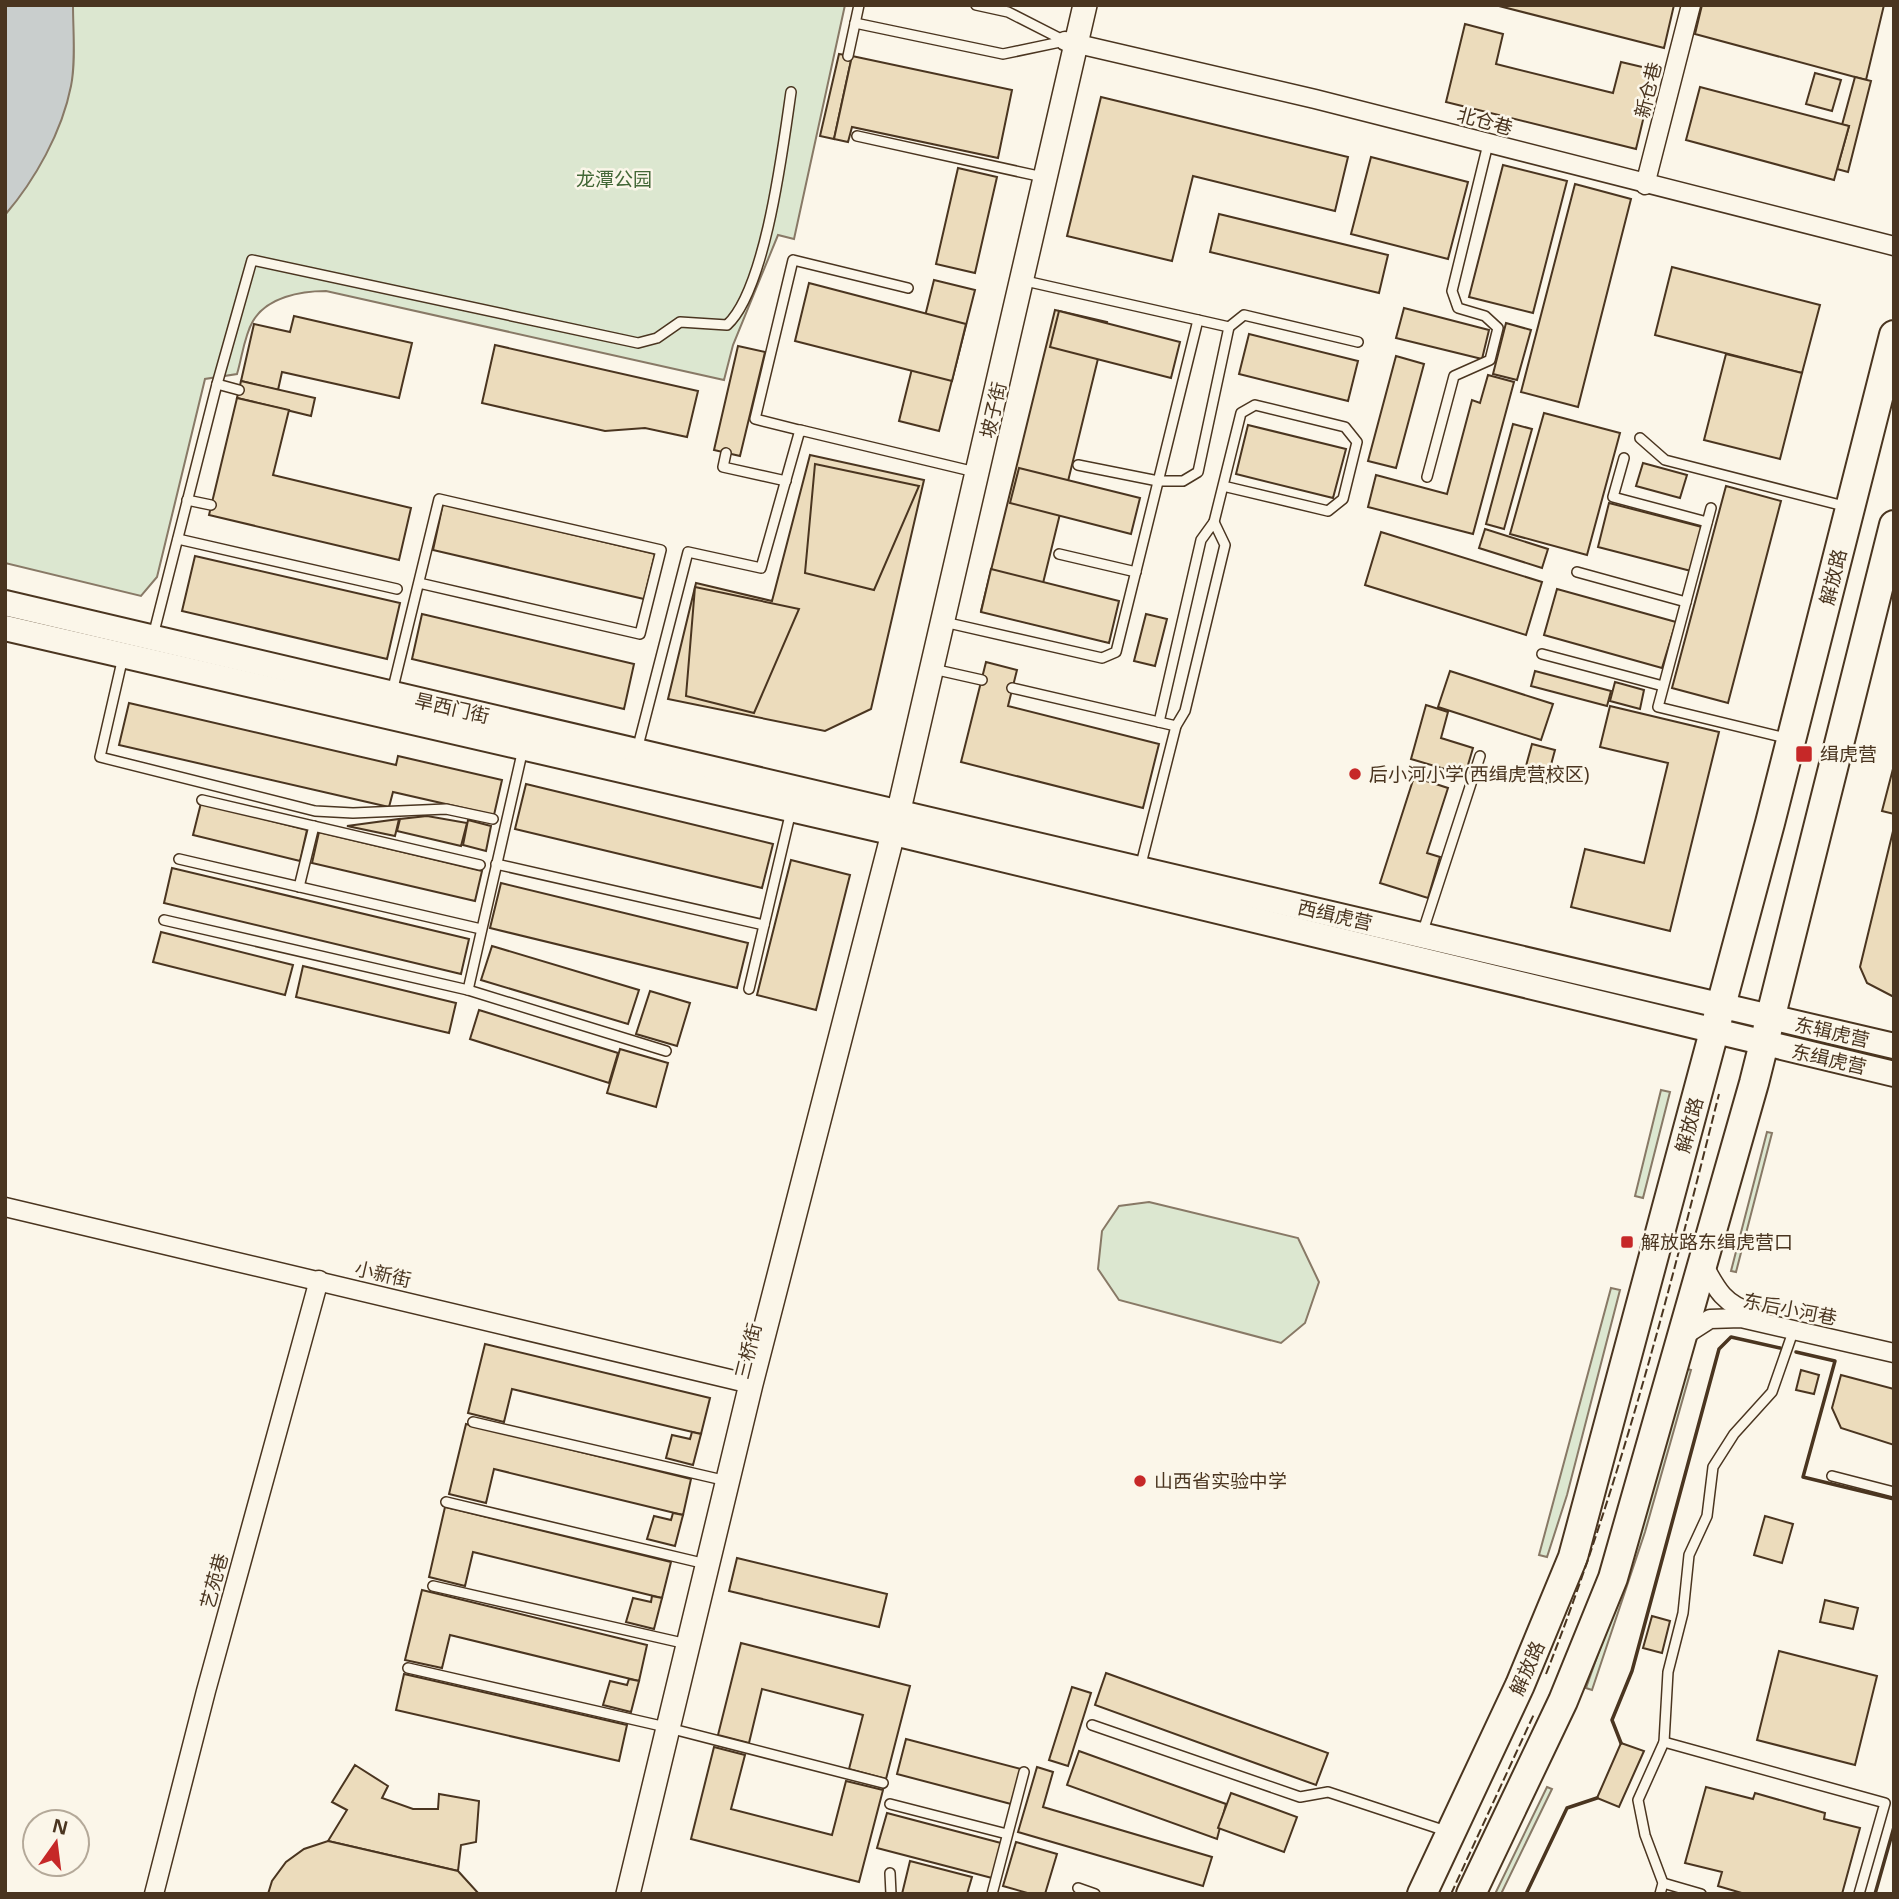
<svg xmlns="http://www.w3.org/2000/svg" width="1899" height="1899" font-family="'Noto Sans','Noto Sans SC',sans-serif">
<rect width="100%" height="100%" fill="#fbf6e9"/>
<g fill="#dce7d0" stroke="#887966" stroke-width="2">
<path d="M 5,5 L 845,5 L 794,239 L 778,235 L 733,345 L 724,380 L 326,291 C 301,291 267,297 253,321 C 244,336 242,358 237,374 L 205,379 L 157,577 L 141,596 L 5,563 Z"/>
<path d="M 1661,1090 L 1670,1092 L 1643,1198 L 1635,1196 Z"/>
<path d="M 1767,1132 L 1772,1133 L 1736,1272 L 1731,1271 Z"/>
<path d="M 1149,1202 L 1298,1238 L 1319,1282 L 1305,1323 L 1281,1343 L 1119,1300 L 1098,1269 L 1102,1231 L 1119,1206 Z"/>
<path d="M 1611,1288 L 1620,1290 L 1567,1495 L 1547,1557 L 1539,1555 Z"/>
<path d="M 1684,1368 L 1691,1370 L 1645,1532 L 1592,1690 L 1586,1688 L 1609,1623 Z"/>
<path d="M 1547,1787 L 1552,1789 L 1501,1894 L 1495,1894 Z"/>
</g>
<path fill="#c9cecd" stroke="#887966" stroke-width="2" d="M 5,5 L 73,5 C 73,31 76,61 71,86 C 62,132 35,180 5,215 Z"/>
<g fill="#ecdcbc" stroke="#4a3520" stroke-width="2">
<path d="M 1495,5 L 1674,5 L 1664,48 Z"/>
<path d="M 1702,5 L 1884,5 L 1866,80 L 1695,34 Z"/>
<path d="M 1465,24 L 1503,34 L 1496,64 L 1613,93 L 1621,62 L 1655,70 L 1636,149 L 1446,102 Z"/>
<path d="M 839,54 L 852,56 L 834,139 L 820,136 Z"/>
<path d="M 852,56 L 1012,90 L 998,158 L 852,127 L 848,142 L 834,139 Z"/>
<path d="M 1815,73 L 1841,80 L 1832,111 L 1806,104 Z"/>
<path d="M 1855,77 L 1871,81 L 1848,172 L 1837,169 L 1849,126 L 1842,125 Z"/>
<path d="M 1700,87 L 1849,126 L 1834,180 L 1686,140 Z"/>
<path d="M 1101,97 L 1348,157 L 1335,211 L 1193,176 L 1172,261 L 1067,236 Z"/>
<path d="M 1371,157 L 1468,182 L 1448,259 L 1351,234 Z"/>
<path d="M 1503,165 L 1567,181 L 1533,313 L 1469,297 Z"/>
<path d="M 958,168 L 997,177 L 975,273 L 936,264 Z"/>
<path d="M 1575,184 L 1631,199 L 1578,407 L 1521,392 Z"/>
<path d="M 1219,214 L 1388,255 L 1379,293 L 1210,252 Z"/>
<path d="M 1672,267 L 1820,305 L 1802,373 L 1655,335 Z"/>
<path d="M 934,280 L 975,290 L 939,431 L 899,421 Z"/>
<path d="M 809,283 L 966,324 L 952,381 L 795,341 Z"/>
<path d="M 1404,308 L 1489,330 L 1482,359 L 1396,338 Z"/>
<path d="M 1055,310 L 1107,322 L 1033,624 L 981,611 Z"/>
<path d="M 1059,311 L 1180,342 L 1171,378 L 1050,347 Z"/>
<path d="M 294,316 L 412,343 L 399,398 L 282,372 L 278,390 L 241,381 L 254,324 L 290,332 Z"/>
<path d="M 1506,323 L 1531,330 L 1517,380 L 1493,374 Z"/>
<path d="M 1249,334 L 1358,361 L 1348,401 L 1239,374 Z"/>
<path d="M 495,345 L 698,391 L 687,437 L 645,428 L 605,431 L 482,403 Z"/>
<path d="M 738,346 L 765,352 L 740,456 L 714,450 Z"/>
<path d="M 1726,354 L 1802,373 L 1780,459 L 1704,440 Z"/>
<path d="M 1396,356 L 1424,364 L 1396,468 L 1368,461 Z"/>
<path d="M 1488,375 L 1514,382 L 1473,534 L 1368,507 L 1376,475 L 1447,494 L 1472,400 L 1480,403 Z"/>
<path d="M 241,381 L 315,398 L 311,416 L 237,398 Z"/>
<path d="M 237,398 L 289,410 L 273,475 L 411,508 L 399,560 L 209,515 Z"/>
<path d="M 1544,413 L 1620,433 L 1587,555 L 1510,534 Z"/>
<path d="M 1513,424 L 1532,429 L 1504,529 L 1486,524 Z"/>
<path d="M 1248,425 L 1346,449 L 1333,498 L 1236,474 Z"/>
<path d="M 810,455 L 924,480 L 871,709 L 825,731 L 668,699 L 696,583 L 772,601 Z"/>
<path d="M 1643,463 L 1687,475 L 1680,498 L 1636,486 Z"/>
<path d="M 815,464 L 919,486 L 874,590 L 805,573 Z"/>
<path d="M 1019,468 L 1140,498 L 1131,534 L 1010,503 Z"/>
<path d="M 1726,486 L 1781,501 L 1728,703 L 1672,688 Z"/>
<path d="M 1609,503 L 1702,527 L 1691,571 L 1598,547 Z"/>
<path d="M 443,504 L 655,554 L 644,599 L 433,550 Z"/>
<path d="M 1485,529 L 1548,549 L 1542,568 L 1479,548 Z"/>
<path d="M 1381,532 L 1542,582 L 1526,635 L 1365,585 Z"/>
<path d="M 195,556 L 400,603 L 387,659 L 182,611 Z"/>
<path d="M 991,569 L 1119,601 L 1109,643 L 981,612 Z"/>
<path d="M 695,587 L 799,609 L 754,713 L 686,696 Z"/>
<path d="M 1557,589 L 1676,622 L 1662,668 L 1544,635 Z"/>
<path d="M 422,614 L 634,664 L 624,709 L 412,659 Z"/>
<path d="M 1146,614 L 1167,619 L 1155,666 L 1134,661 Z"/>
<path d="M 986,662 L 1017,670 L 1008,706 L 1159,744 L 1143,808 L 961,762 Z"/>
<path d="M 1450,671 L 1553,704 L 1541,740 L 1438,707 Z"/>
<path d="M 1535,671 L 1611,691 L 1607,706 L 1531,686 Z"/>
<path d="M 1615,682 L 1644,690 L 1640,709 L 1610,701 Z"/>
<path d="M 129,703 L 396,765 L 398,756 L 502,780 L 494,815 L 393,792 L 389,807 L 119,745 Z"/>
<path d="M 1426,705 L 1448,712 L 1441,738 L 1473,748 L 1465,775 L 1411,759 Z"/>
<path d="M 1610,706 L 1719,732 L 1670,931 L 1571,907 L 1585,849 L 1644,863 L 1668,763 L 1600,747 Z"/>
<path d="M 1532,744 L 1555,750 L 1546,783 L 1523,777 Z"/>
<path d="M 1894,765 L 1894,814 L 1882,811 Z"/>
<path d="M 1414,777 L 1448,788 L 1427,853 L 1440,857 L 1428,898 L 1380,883 Z"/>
<path d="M 526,784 L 773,844 L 762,888 L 515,829 Z"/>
<path d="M 201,803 L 307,830 L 300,861 L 193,835 Z"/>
<path d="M 427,816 L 467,823 L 461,846 L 397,831 L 400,819 Z"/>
<path d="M 399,819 L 395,836 L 347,826 Z"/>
<path d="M 468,820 L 491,826 L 486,851 L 463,845 Z"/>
<path d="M 1894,827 L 1894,997 L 1867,983 L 1860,967 Z"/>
<path d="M 319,832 L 482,871 L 475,901 L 312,863 Z"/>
<path d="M 791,860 L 850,875 L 816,1010 L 757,995 Z"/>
<path d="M 172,868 L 469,939 L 461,974 L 164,903 Z"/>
<path d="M 501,883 L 748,943 L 737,988 L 490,928 Z"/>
<path d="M 161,932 L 293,965 L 285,995 L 153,962 Z"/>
<path d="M 492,946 L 639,990 L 628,1024 L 481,980 Z"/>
<path d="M 303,966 L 456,1003 L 449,1033 L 296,997 Z"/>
<path d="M 650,991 L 690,1003 L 677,1046 L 636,1034 Z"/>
<path d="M 479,1010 L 618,1053 L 609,1083 L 470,1039 Z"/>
<path d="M 620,1049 L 668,1063 L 656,1107 L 607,1093 Z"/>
<path d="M 485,1344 L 710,1398 L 701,1434 L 512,1389 L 504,1422 L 468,1413 Z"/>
<path d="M 1801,1370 L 1819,1375 L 1814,1394 L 1796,1390 Z"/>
<path d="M 1841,1375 L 1894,1389 L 1894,1445 L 1841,1428 L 1832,1408 Z"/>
<path d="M 466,1424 L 691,1479 L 683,1515 L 494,1469 L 486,1503 L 449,1494 Z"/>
<path d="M 692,1432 L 701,1434 L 693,1465 L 666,1458 L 672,1435 L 690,1439 Z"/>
<path d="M 445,1507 L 671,1562 L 662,1598 L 473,1552 L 465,1586 L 429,1577 Z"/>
<path d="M 673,1513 L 683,1515 L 675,1546 L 647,1539 L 654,1516 L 671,1520 Z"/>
<path d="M 1765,1516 L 1793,1524 L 1782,1563 L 1754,1555 Z"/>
<path d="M 737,1558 L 887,1594 L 879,1627 L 729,1591 Z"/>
<path d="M 422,1590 L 647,1645 L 639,1681 L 450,1635 L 442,1668 L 405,1660 Z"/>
<path d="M 652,1596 L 662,1598 L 654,1629 L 626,1622 L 633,1598 L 651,1602 Z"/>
<path d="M 1825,1600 L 1858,1608 L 1853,1629 L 1820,1622 Z"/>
<path d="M 1652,1616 L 1670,1621 L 1662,1653 L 1643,1648 Z"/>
<path d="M 741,1643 L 910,1686 L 886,1779 L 849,1769 L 863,1715 L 762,1689 L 749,1743 L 718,1735 Z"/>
<path d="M 1779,1651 L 1877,1676 L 1855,1765 L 1757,1740 Z"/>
<path d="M 1106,1673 L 1328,1753 L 1316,1785 L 1095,1705 Z"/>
<path d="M 404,1674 L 627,1725 L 619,1761 L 396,1710 Z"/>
<path d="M 629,1679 L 639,1681 L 631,1712 L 603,1705 L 610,1681 L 627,1685 Z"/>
<path d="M 1072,1687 L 1091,1693 L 1068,1766 L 1049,1760 Z"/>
<path d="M 906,1739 L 1021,1769 L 1011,1804 L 897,1774 Z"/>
<path d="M 1621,1743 L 1644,1751 L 1619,1807 L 1597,1798 Z"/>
<path d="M 714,1747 L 745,1755 L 731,1809 L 832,1835 L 846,1781 L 883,1790 L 859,1882 L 691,1839 Z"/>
<path d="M 1079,1751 L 1226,1804 L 1217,1839 L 1067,1785 Z"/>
<path d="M 355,1765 L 388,1786 L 382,1798 L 413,1809 L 438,1809 L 439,1794 L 479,1801 L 476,1842 L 461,1845 L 458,1871 L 328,1841 L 347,1810 L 332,1802 Z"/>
<path d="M 1037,1767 L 1053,1772 L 1043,1807 L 1212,1857 L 1203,1886 L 1018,1832 Z"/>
<path d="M 1706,1787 L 1753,1799 L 1755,1793 L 1825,1813 L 1824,1819 L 1860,1828 L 1842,1894 L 1745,1894 L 1718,1886 L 1722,1872 L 1685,1863 Z"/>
<path d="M 1231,1793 L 1297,1817 L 1284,1852 L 1218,1828 Z"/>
<path d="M 887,1813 L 1001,1843 L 992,1878 L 877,1848 Z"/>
<path d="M 328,1841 L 458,1871 L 479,1894 L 268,1894 L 272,1881 L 286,1862 L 304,1849 Z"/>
<path d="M 1016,1842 L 1057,1854 L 1045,1894 L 1031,1894 L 1003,1886 Z"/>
<path d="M 910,1861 L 972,1877 L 967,1894 L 902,1894 Z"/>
</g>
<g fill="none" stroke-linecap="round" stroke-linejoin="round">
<g stroke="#4a3520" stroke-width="12">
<g id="service">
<path d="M 855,23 L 1003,54 L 1065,41 L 1008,12 L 976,5"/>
<path d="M 848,56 L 859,5"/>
<path d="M 857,136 L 1043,177"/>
<path d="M 1021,280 L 1229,327 L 1244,315 L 1358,342"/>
<path d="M 217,384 L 252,260 L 638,343 L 657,338 L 680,322 L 727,325 C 766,289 783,147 791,92"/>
<path d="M 803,431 L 755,419 L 793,260 L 908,288"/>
<path d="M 1640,438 L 1665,460 L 1848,507"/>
<path d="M 726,453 L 723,467 L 786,481"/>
<path d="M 1624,458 L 1613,497 L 1707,522"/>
<path d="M 1078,465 L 1158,481 L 1183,481 L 1198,472 L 1229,327"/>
<path d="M 1427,477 L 1454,376 L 1490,360 L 1498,328 L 1485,316 L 1458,308 L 1452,291 L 1488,144"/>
<path d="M 187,500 L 211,505"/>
<path d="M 1711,508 L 1658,707 L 1790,739"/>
<path d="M 1214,522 L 1241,413 L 1255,405 L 1345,427 L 1357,442 L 1343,499 L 1328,511 L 1223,486"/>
<path d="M 178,539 L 397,589"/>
<path d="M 1059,554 L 1136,572"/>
<path d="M 1577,572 L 1686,602"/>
<path d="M 944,622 L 1102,658 L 1116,652 L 1198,320"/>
<path d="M 153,636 L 217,384 L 239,390"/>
<path d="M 1542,654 L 1663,686"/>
<path d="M 123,657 L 100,757 L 315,811 L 353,813 L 446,809 L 493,819"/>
<path d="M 933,669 L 982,680"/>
<path d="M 1012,688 L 1176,726"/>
<path d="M 392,692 L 439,499 L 661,550 L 640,634 L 419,583"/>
<path d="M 637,750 L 688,552 L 761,568 L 800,430 L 967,470"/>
<path d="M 202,800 L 480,865"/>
<path d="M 179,859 L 481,929"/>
<path d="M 496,864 L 764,925"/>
<path d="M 1140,868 L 1176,726 L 1185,711 L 1225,545 L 1214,522 L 1201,540 L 1159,722"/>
<path d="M 299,887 L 314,826"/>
<path d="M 164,920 L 468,990 L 666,1051"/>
<path d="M 1422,934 L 1480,756"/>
<path d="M 749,989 L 791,811"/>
<path d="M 468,990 L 523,749"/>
<path d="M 473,1422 L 727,1481"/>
<path d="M 1832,1476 L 1894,1492"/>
<path d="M 446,1502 L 706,1564"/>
<path d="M 433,1586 L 687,1644"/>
<path d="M 408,1668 L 657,1725 L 883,1783"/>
<path d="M 1092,1725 L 1300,1797 L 1328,1792 L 1446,1831"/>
<path d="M 1664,1742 L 1885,1803 L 1859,1894"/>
<path d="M 890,1804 L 1007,1834"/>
<path d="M 890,1873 L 891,1894"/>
<path d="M 1663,1883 L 1701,1894"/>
<path d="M 1078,1888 L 1095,1894"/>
<path d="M 992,1894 L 1024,1772"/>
<path d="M 1660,1894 L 1663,1883 L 1645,1835 L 1638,1800 L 1664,1742 L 1668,1672 L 1683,1613 L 1689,1555 L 1707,1516 L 1713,1467 L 1734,1434 L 1772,1392 L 1794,1329"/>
</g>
</g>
<g stroke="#4a3520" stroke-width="21">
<g id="minor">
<path d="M 1065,41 L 1315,99 L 1894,246"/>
<path d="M 1645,185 L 1691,5"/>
<path d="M 5,1207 L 751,1384"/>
<path d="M 1703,1264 C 1716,1289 1725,1306 1754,1313"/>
<path d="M 1682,1337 L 1710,1319 L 1741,1318 L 1894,1353"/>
<path d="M 154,1894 L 206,1691 L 319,1280"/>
</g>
</g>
<g stroke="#4a3520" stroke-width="26">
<path id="tertiary" d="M 628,1894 L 751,1384 L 898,814 L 1085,5"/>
</g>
<g stroke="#4a3520" stroke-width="28">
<g id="secondary">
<path d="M 5,603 L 1894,1046"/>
<path d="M 5,628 L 882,830 L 1894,1074"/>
</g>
</g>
<g stroke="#4a3520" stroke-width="32">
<g id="primary">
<path d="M 1422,1894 L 1520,1685 L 1573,1557 L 1770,823 L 1894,335"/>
<path d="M 1471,1894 L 1563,1701 L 1613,1578 L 1754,1083 L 1894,525"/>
</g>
</g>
<use href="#service" stroke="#fbf6e9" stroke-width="9"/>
<use href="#minor" stroke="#fbf6e9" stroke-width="18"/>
<use href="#tertiary" stroke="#fbf6e9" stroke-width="23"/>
<use href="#secondary" stroke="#fbf6e9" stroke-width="24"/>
<use href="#primary" stroke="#fbf6e9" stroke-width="28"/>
<g stroke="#4a3520" stroke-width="2" stroke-dasharray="9 3.5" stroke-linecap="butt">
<path d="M 1546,1674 C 1620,1486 1670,1289 1719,1094"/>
<path d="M 1451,1894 L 1534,1714"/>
</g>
<g stroke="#4a3520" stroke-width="3.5">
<path d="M 1796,1352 L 1835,1361 L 1803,1477 L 1894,1499"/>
<path d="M 1621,1743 L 1612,1720 L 1632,1671 L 1719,1349 L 1731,1337 L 1780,1348"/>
<path d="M 1526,1894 L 1567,1808 L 1597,1798"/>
<path d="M 1875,1894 L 1894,1827"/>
</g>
</g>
<g fill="#c62828" stroke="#fbf6e9" stroke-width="2.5">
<rect x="1795" y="745" width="18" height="18" rx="3.5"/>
<circle cx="1355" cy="774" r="7"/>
<rect x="1620" y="1235" width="14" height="14" rx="3.5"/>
<circle cx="1140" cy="1481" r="7"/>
</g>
<g text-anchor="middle" stroke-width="5" stroke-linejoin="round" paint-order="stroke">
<g font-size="19" fill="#4a3520" stroke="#fbf6e9">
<text transform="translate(1648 90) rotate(-76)" y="7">新仓巷</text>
<text transform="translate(1485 121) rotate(15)" y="7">北仓巷</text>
<text transform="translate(993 410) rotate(-77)" y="7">坡子街</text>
<text transform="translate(1833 577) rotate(-76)" y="7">解放路</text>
<text transform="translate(452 708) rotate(13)" y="7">旱西门街</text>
<text transform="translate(1335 915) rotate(13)" y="7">西缉虎营</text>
<text transform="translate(1832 1032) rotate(13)" y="7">东辑虎营</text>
<text transform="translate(1829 1059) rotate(13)" y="7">东缉虎营</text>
<text transform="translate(1689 1125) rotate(-75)" y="7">解放路</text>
<text transform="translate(383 1274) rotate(13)" y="7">小新街</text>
<text transform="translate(1790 1309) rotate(11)" y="7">东后小河巷</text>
<text transform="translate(748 1351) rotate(-76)" y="7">三桥街</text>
<text transform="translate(214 1581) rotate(-75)" y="7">艺苑巷</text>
<text transform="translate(1527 1668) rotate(-66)" y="7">解放路</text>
</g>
<g font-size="19" fill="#436837" stroke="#fbf6e9">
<text x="614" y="186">龙潭公园</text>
</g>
<g font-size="19" fill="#4a3520" stroke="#fbf6e9" text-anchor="start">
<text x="1820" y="761">缉虎营</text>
<text x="1369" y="781">后小河小学(西缉虎营校区)</text>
<text x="1641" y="1249">解放路东缉虎营口</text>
<text x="1154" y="1488">山西省实验中学</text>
</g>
</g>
<rect width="1899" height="1899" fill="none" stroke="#4a3520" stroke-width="14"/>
<g transform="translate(56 1843) rotate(14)"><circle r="33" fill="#fbf6e9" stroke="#b4a999" stroke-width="2"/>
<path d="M0-5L12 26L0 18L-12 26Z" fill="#c62828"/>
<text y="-10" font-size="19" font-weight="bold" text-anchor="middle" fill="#4a3520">N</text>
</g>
</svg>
